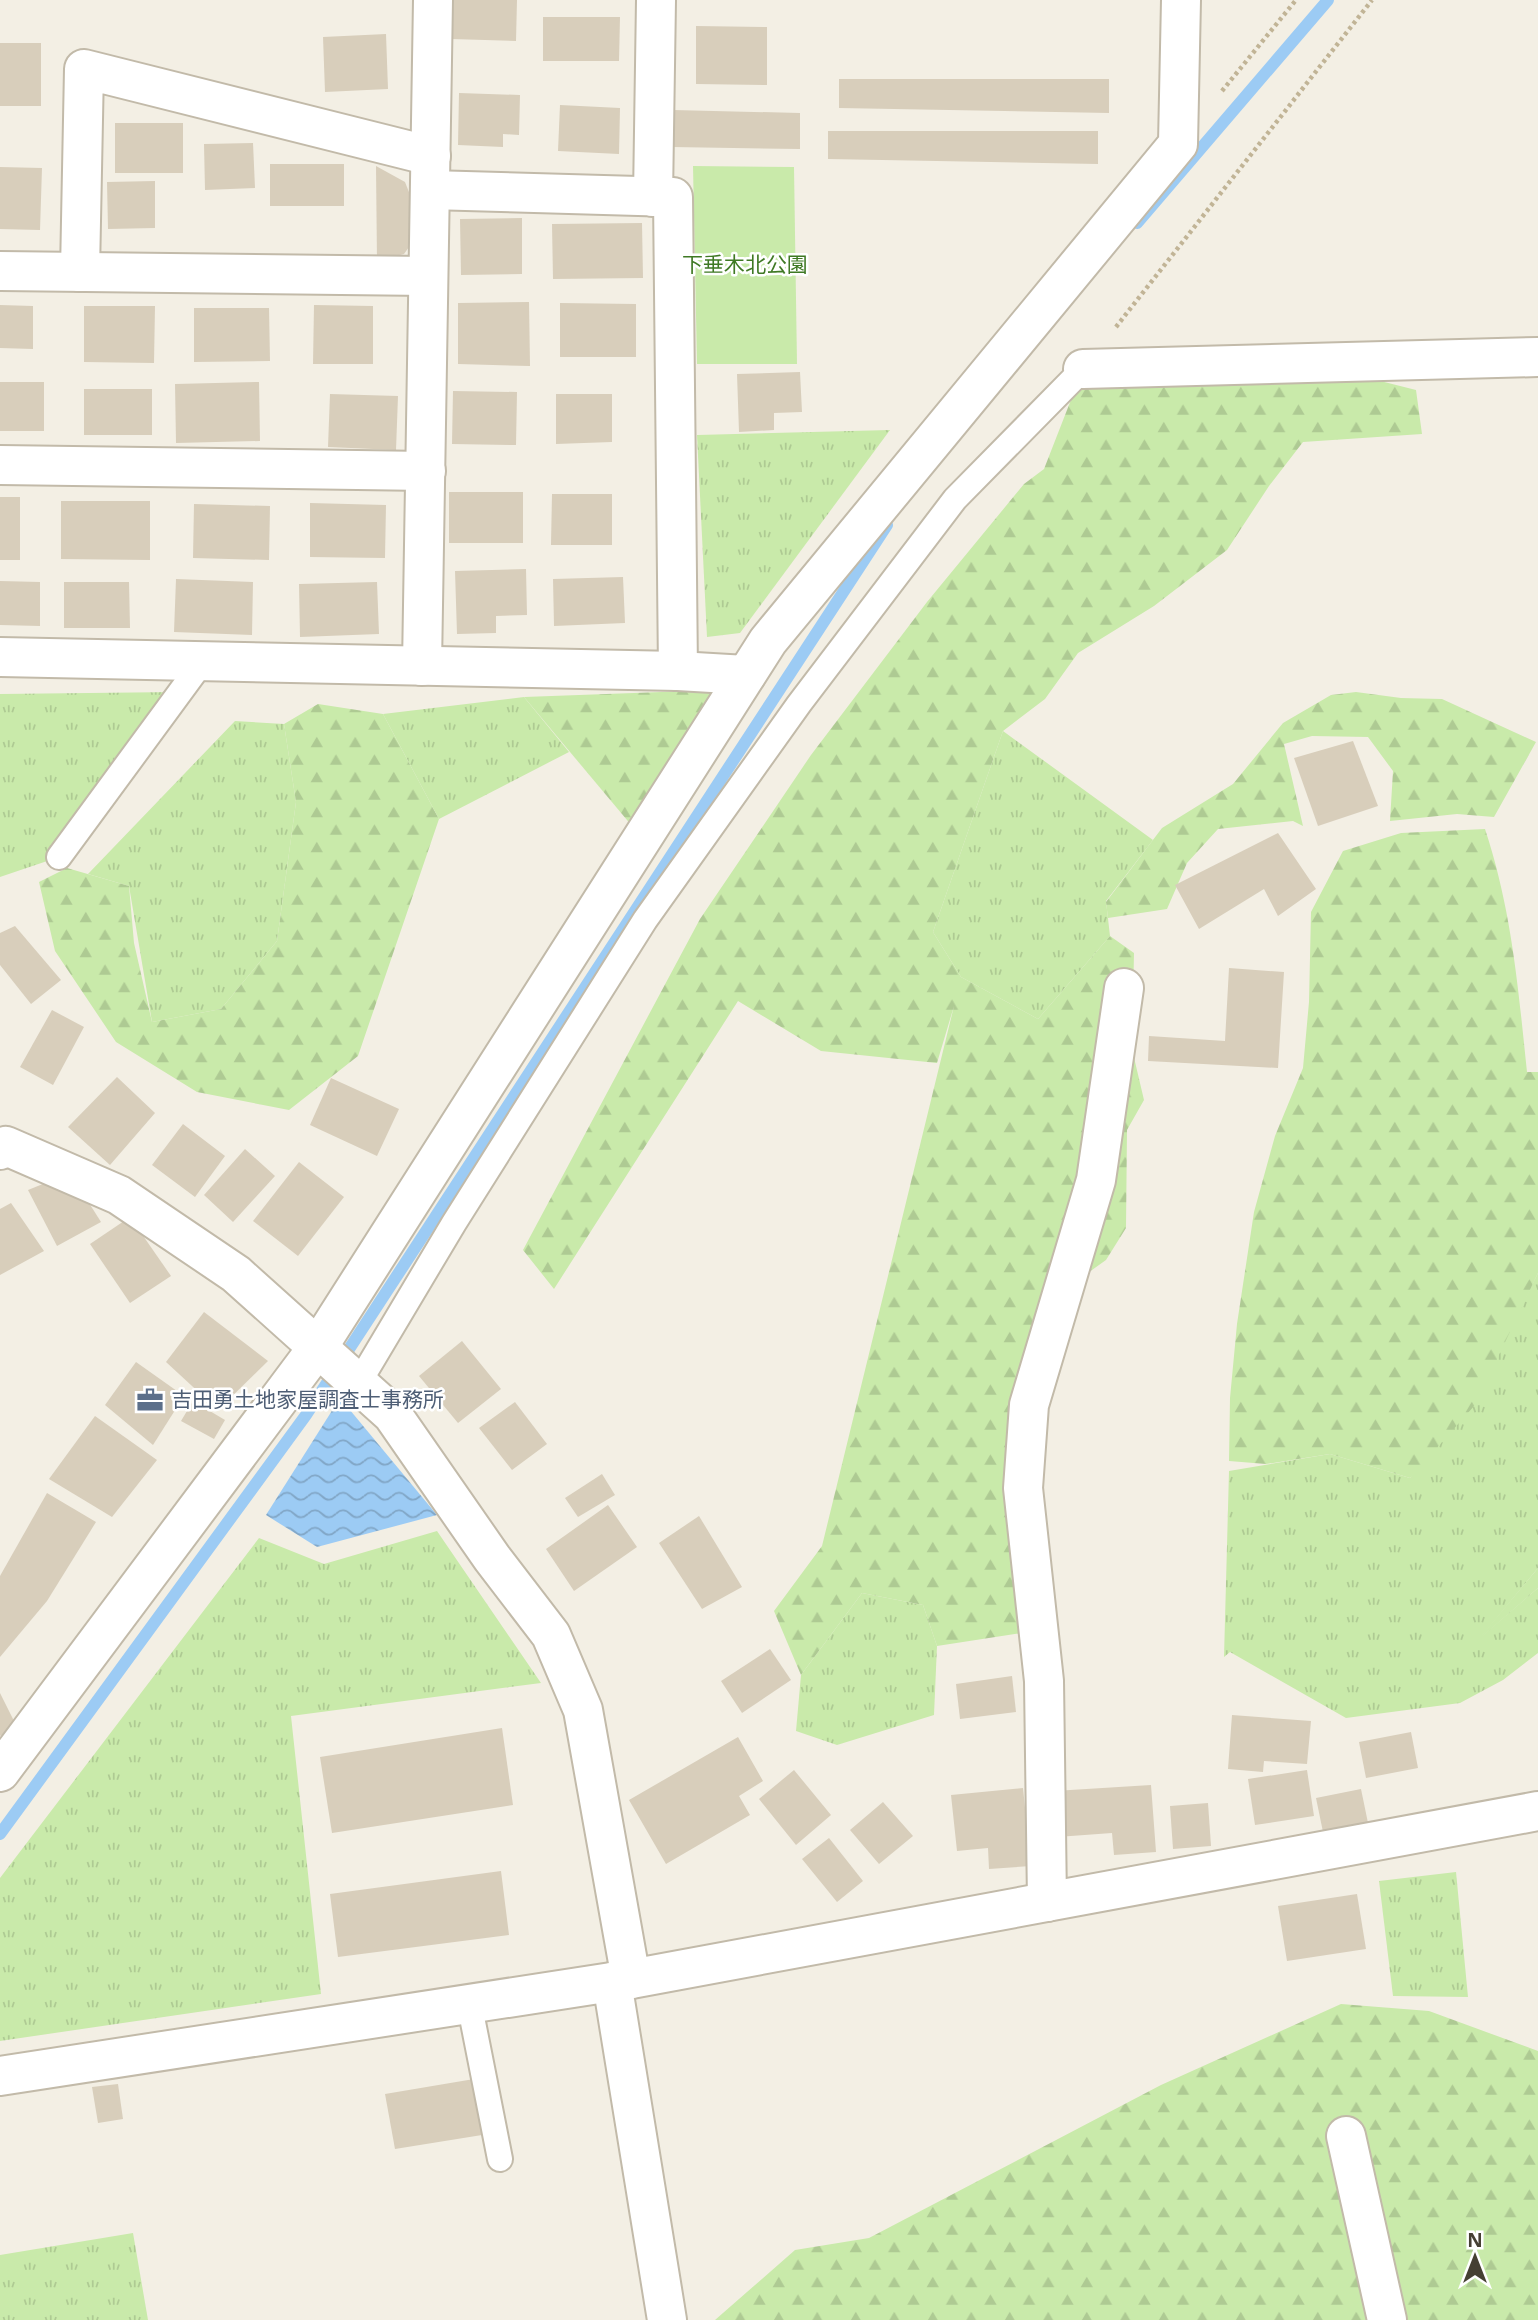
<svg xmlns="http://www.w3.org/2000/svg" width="1538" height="2320" font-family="'Open Sans','Noto Sans JP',sans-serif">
<defs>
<pattern id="grass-tufts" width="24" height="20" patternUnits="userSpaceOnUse" patternTransform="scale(1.75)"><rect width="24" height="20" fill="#c9eaaa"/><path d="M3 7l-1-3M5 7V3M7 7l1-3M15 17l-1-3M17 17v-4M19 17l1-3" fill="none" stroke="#aeca93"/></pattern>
<pattern id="forest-firs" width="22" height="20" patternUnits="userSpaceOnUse" patternTransform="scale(1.75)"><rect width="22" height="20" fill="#c9eaaa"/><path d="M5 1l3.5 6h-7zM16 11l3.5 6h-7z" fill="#aeca93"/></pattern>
<pattern id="water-waves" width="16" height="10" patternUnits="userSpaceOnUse" patternTransform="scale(1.75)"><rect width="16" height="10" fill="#9ccbf4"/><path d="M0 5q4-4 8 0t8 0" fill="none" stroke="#81a6c6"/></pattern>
</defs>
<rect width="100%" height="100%" fill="#f3efe4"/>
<g fill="url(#grass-tufts)">
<path d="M 890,430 L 740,633 L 707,637 L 697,435 Z"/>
<path d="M 177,692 L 59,857 L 0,877 L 0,694 Z"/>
<path d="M 524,697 L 569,752 L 439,819 L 383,714 Z"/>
<path d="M 235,721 L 284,724 L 296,802 L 277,941 L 221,1009 L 152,1022 L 129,886 L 88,874 Z"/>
<path d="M 1003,731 L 1153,840 L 1106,901 L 1110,936 L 1038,1019 L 961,977 L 933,932 Z"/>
<path d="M 1538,1273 L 1538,1568 L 1481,1637 L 1538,1588 L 1538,1653 L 1503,1680 L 1460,1703 L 1346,1718 L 1230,1652 L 1224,1657 L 1229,1471 L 1330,1454 L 1410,1478 L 1515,1318 Z"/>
<path d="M 437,1531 L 541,1683 L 291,1716 L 321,1994 L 0,2041 L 0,1878 L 259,1538 L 324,1564 Z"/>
<path d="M 862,1593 L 923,1605 L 937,1646 L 934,1715 L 837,1745 L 796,1731 L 801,1675 Z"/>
<path d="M 1456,1872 L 1468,1997 L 1393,1996 L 1379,1881 Z"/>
<path d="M 133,2233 L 148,2320 L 0,2320 L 0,2255 Z"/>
</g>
<g fill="url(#forest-firs)">
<path d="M 1305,362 L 1416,390 L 1422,434 L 1303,442 L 1269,486 L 1227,550 L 1154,606 L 1078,653 L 1045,699 L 1003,731 L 933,932 L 961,977 L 1038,1019 L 1110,936 L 1134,953 L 1132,1049 L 1144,1100 L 1127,1130 L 1126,1228 L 1106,1260 L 1057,1295 L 1030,1352 L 1035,1631 L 937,1646 L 923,1605 L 862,1593 L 801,1675 L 774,1611 L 822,1546 L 954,1006 L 937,1063 L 821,1051 L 738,1001 L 554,1289 L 523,1250 L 700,919 L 811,755 L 927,602 L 1024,484 L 1044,469 L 1083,369 Z"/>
<path d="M 716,690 L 632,826 L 524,697 Z"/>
<path d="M 1356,692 L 1401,698 L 1442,699 L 1536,742 L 1494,817 L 1457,814 L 1390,821 L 1393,771 L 1368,737 L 1312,736 L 1284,744 L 1303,826 L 1293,821 L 1218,829 L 1187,863 L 1167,909 L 1108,918 L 1106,902 L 1162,828 L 1233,784 L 1283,723 L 1331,695 Z"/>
<path d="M 318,704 L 383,714 L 439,819 L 358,1056 L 289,1110 L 197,1092 L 116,1042 L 55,951 L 39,882 L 67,868 L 129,886 L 134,943 L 152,1022 L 221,1009 L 277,941 L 296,802 L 284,724 Z"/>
<path d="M 1485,829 C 1512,911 1518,987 1527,1072 L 1538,1072 L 1538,1273 L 1475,1405 L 1410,1478 L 1330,1454 L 1266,1464 L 1229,1461 L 1230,1398 L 1237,1324 L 1254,1212 L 1275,1136 L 1303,1068 L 1309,1002 L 1311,912 L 1343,851 L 1401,833 Z"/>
<path d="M 1538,1568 L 1538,1588 L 1476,1642 Z"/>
<path d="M 1341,2004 L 1429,2011 L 1538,2051 L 1538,2320 L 715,2320 L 795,2250 L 869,2238 L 1161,2085 Z"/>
</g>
<path fill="#c9eaaa" d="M 693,166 L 794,167 L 797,364 L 697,364 Z"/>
<path fill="url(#water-waves)" d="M 340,1398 L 437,1515 L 317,1547 L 266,1515 Z"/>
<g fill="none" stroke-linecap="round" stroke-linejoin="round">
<g stroke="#9ccbf4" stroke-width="12">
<path d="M 1137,223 L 1328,0"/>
<path d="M 0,1834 L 306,1415 L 887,525"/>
</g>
</g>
<g fill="#d8cebb">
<path d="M 452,0 L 517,0 L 516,41 L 451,39 Z"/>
<path d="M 543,17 L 620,17 L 619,61 L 543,61 Z"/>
<path d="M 696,26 L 767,27 L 767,85 L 696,84 Z"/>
<path d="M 386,34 L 388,89 L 325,92 L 323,37 Z"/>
<rect x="0" y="43" width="41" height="63"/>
<path d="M 839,79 L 1109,79 L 1109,113 L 839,108 Z"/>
<path d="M 459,93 L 520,95 L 519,135 L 503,134 L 503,147 L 458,145 Z"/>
<path d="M 560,105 L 620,108 L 619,154 L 558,151 Z"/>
<path d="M 673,110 L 800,113 L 800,149 L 672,147 Z"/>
<rect x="115" y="123" width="68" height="50"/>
<path d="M 828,131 L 1098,131 L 1098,164 L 828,159 Z"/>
<path d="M 253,143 L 255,188 L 205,190 L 204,144 Z"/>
<rect x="270" y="164" width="74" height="42"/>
<path d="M 376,166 L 405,182 L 414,205 L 414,240 L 404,254 L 377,261 Z"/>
<path d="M 0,167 L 42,168 L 40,230 L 0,229 Z"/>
<path d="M 155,181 L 155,228 L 108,229 L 107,182 Z"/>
<path d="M 522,218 L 522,274 L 461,275 L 460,219 Z"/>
<path d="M 642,223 L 643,278 L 553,279 L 552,224 Z"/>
<path d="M 529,302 L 530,366 L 458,364 L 458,303 Z"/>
<path d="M 560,303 L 636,304 L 636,357 L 560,357 Z"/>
<path d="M 0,305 L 33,306 L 33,349 L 0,348 Z"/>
<path d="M 314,305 L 373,306 L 373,364 L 313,364 Z"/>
<path d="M 84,306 L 155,306 L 154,363 L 84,362 Z"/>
<path d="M 194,308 L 269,308 L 270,361 L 194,362 Z"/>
<path d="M 800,372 L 802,412 L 774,413 L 774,430 L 739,432 L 737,374 Z"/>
<rect x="0" y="382" width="44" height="49"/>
<path d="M 259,382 L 260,441 L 176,443 L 175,384 Z"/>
<rect x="84" y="389" width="68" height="46"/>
<path d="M 453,391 L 517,392 L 516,445 L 452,444 Z"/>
<path d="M 330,394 L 398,396 L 396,450 L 328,447 Z"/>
<path d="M 556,394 L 612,394 L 612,442 L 556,444 Z"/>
<rect x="449" y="492" width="74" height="51"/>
<path d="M 552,494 L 612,494 L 612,545 L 551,545 Z"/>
<rect x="0" y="497" width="20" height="63"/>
<path d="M 61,501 L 150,501 L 150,560 L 61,559 Z"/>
<path d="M 310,503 L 386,505 L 385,558 L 310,557 Z"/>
<path d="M 194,504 L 270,506 L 269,560 L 193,558 Z"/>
<path d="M 526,569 L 527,615 L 496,616 L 496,633 L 457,634 L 455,571 Z"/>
<path d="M 623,577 L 625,623 L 554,626 L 553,579 Z"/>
<path d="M 176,579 L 253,582 L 252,635 L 174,632 Z"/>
<path d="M 0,581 L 40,582 L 40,626 L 0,625 Z"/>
<path d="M 64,582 L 129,582 L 130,628 L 64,628 Z"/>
<path d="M 377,582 L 379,634 L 300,637 L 299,584 Z"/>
<path d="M 1353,741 L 1378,806 L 1318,826 L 1294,758 Z"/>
<path d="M 1278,833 L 1316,889 L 1278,916 L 1264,889 L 1199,929 L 1175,885 Z"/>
<path d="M 15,926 L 61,980 L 31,1004 L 0,965 L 0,933 Z"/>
<path d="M 1229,968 L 1284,972 L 1278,1068 L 1148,1061 L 1149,1036 L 1225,1041 Z"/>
<path d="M 52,1010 L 84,1027 L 53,1085 L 20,1067 Z"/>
<path d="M 117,1077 L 155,1113 L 110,1165 L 68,1127 Z"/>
<path d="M 331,1078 L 399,1109 L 377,1156 L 310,1125 Z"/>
<path d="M 183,1124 L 225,1156 L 195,1197 L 152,1165 Z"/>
<path d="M 245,1149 L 275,1176 L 233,1222 L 204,1195 Z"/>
<path d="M 299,1162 L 344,1197 L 298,1256 L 253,1221 Z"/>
<path d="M 70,1173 L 101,1222 L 57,1246 L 28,1190 Z"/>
<path d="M 11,1203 L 44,1251 L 0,1275 L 0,1209 Z"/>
<path d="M 130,1217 L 171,1276 L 130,1303 L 90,1244 Z"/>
<path d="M 204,1312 L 268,1361 L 218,1410 L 166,1362 Z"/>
<path d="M 462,1341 L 501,1389 L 458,1423 L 419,1376 Z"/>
<path d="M 136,1362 L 184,1396 L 153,1445 L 105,1405 Z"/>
<path d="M 193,1401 L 225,1420 L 214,1439 L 181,1421 Z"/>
<path d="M 515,1402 L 547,1444 L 512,1470 L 479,1428 Z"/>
<path d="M 95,1416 L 157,1460 L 112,1517 L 49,1479 Z"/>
<path d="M 602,1474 L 615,1495 L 578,1517 L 565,1498 Z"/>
<path d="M 47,1493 L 96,1522 L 47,1601 L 0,1657 L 0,1576 Z"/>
<path d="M 608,1505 L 637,1547 L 574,1591 L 546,1549 Z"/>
<path d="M 699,1516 L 742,1587 L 702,1609 L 659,1543 Z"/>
<path d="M 770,1649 L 791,1680 L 742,1713 L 721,1681 Z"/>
<path d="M 1012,1676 L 1016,1712 L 960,1719 L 956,1684 Z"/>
<path d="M 0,1693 L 17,1727 L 0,1736 Z"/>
<path d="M 1232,1715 L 1311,1721 L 1307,1764 L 1264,1761 L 1263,1772 L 1228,1769 Z"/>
<path d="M 502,1728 L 513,1805 L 332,1833 L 320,1757 Z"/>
<path d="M 1411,1732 L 1418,1768 L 1366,1778 L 1359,1742 Z"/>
<path d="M 738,1737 L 763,1781 L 739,1796 L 750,1815 L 666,1864 L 629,1800 Z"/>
<path d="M 794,1770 L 831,1815 L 796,1845 L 759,1799 Z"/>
<path d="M 1307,1770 L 1314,1816 L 1255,1825 L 1248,1779 Z"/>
<path d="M 1151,1785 L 1156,1852 L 1114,1855 L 1112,1833 L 1057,1837 L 1054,1791 Z"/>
<path d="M 1023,1788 L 1031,1866 L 989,1869 L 988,1848 L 957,1851 L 951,1795 Z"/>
<path d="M 1361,1789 L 1368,1823 L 1323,1832 L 1316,1798 Z"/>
<path d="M 883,1802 L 913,1836 L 879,1864 L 850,1830 Z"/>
<path d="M 1208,1803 L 1211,1846 L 1173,1849 L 1170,1806 Z"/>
<path d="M 829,1838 L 863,1881 L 837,1902 L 802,1859 Z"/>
<path d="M 501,1871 L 509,1935 L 338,1957 L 330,1894 Z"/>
<path d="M 1357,1894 L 1366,1949 L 1287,1961 L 1278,1906 Z"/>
<path d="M 474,2079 L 482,2135 L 395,2149 L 385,2094 Z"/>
<path d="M 118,2084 L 123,2119 L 98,2123 L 92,2087 Z"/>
</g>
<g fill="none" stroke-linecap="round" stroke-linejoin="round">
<g stroke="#c2baa9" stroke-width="28">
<g id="lane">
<path d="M 59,857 L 203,661"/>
<path d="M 358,1384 L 454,1223 L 645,920 L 799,704 L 955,499 L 1083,369"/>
<path d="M 469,2002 L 500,2159"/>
</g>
</g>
<g stroke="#c2baa9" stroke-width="42">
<g id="street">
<path d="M 430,190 L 673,197 L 678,671"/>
<path d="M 653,197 L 656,0"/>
<path d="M 0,271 L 428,276"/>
<path d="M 80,272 L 84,69 L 431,156"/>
<path d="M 1083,369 L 1538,357"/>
<path d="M 0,465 L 426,471"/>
<path d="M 0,657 L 678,671 L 746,675"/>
<path d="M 422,666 L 433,0"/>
<path d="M 0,1150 L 6,1146 L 119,1195 L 236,1274 L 392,1414 L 492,1558 L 551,1635 L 583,1710 L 631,1979"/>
<path d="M 0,1772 L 318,1347 L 768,641 L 1178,144 L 1181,0"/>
<path d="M 1047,1902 L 1044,1681 L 1023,1488 L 1029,1405 L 1096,1180 L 1124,988"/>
<path d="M 612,1982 L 667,2320"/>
<path d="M 0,2076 L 631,1979 L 1538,1811"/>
<path d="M 1346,2136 L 1387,2320"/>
</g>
</g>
<g stroke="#c1b496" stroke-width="4.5" stroke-dasharray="3.5 3.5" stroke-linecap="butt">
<path d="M 1222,91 L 1296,0"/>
<path d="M 1116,327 L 1372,0"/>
</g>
<use href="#lane" stroke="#fff" stroke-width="24"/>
<use href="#street" stroke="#fff" stroke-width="38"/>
</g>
<defs>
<g id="office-bare" transform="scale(2.1)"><path d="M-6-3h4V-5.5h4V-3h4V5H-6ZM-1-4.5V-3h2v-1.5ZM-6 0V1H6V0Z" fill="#5c6f8a" stroke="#fff" stroke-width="2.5" paint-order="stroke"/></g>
</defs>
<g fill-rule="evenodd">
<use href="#office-bare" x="150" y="1400"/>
</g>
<g text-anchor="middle" stroke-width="5" stroke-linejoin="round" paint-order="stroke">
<g font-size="21" fill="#3f7924" stroke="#fff">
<text x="745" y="272">下垂木北公園</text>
</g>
<g font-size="21" fill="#4e5e75" stroke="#fff" text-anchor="start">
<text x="171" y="1407">吉田勇土地家屋調査士事務所</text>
</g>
</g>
<g transform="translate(1475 2257)" stroke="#ffffff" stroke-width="5" paint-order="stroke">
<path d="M0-5L12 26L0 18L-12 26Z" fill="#453f33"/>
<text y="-10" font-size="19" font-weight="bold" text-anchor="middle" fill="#453f33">N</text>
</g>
</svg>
